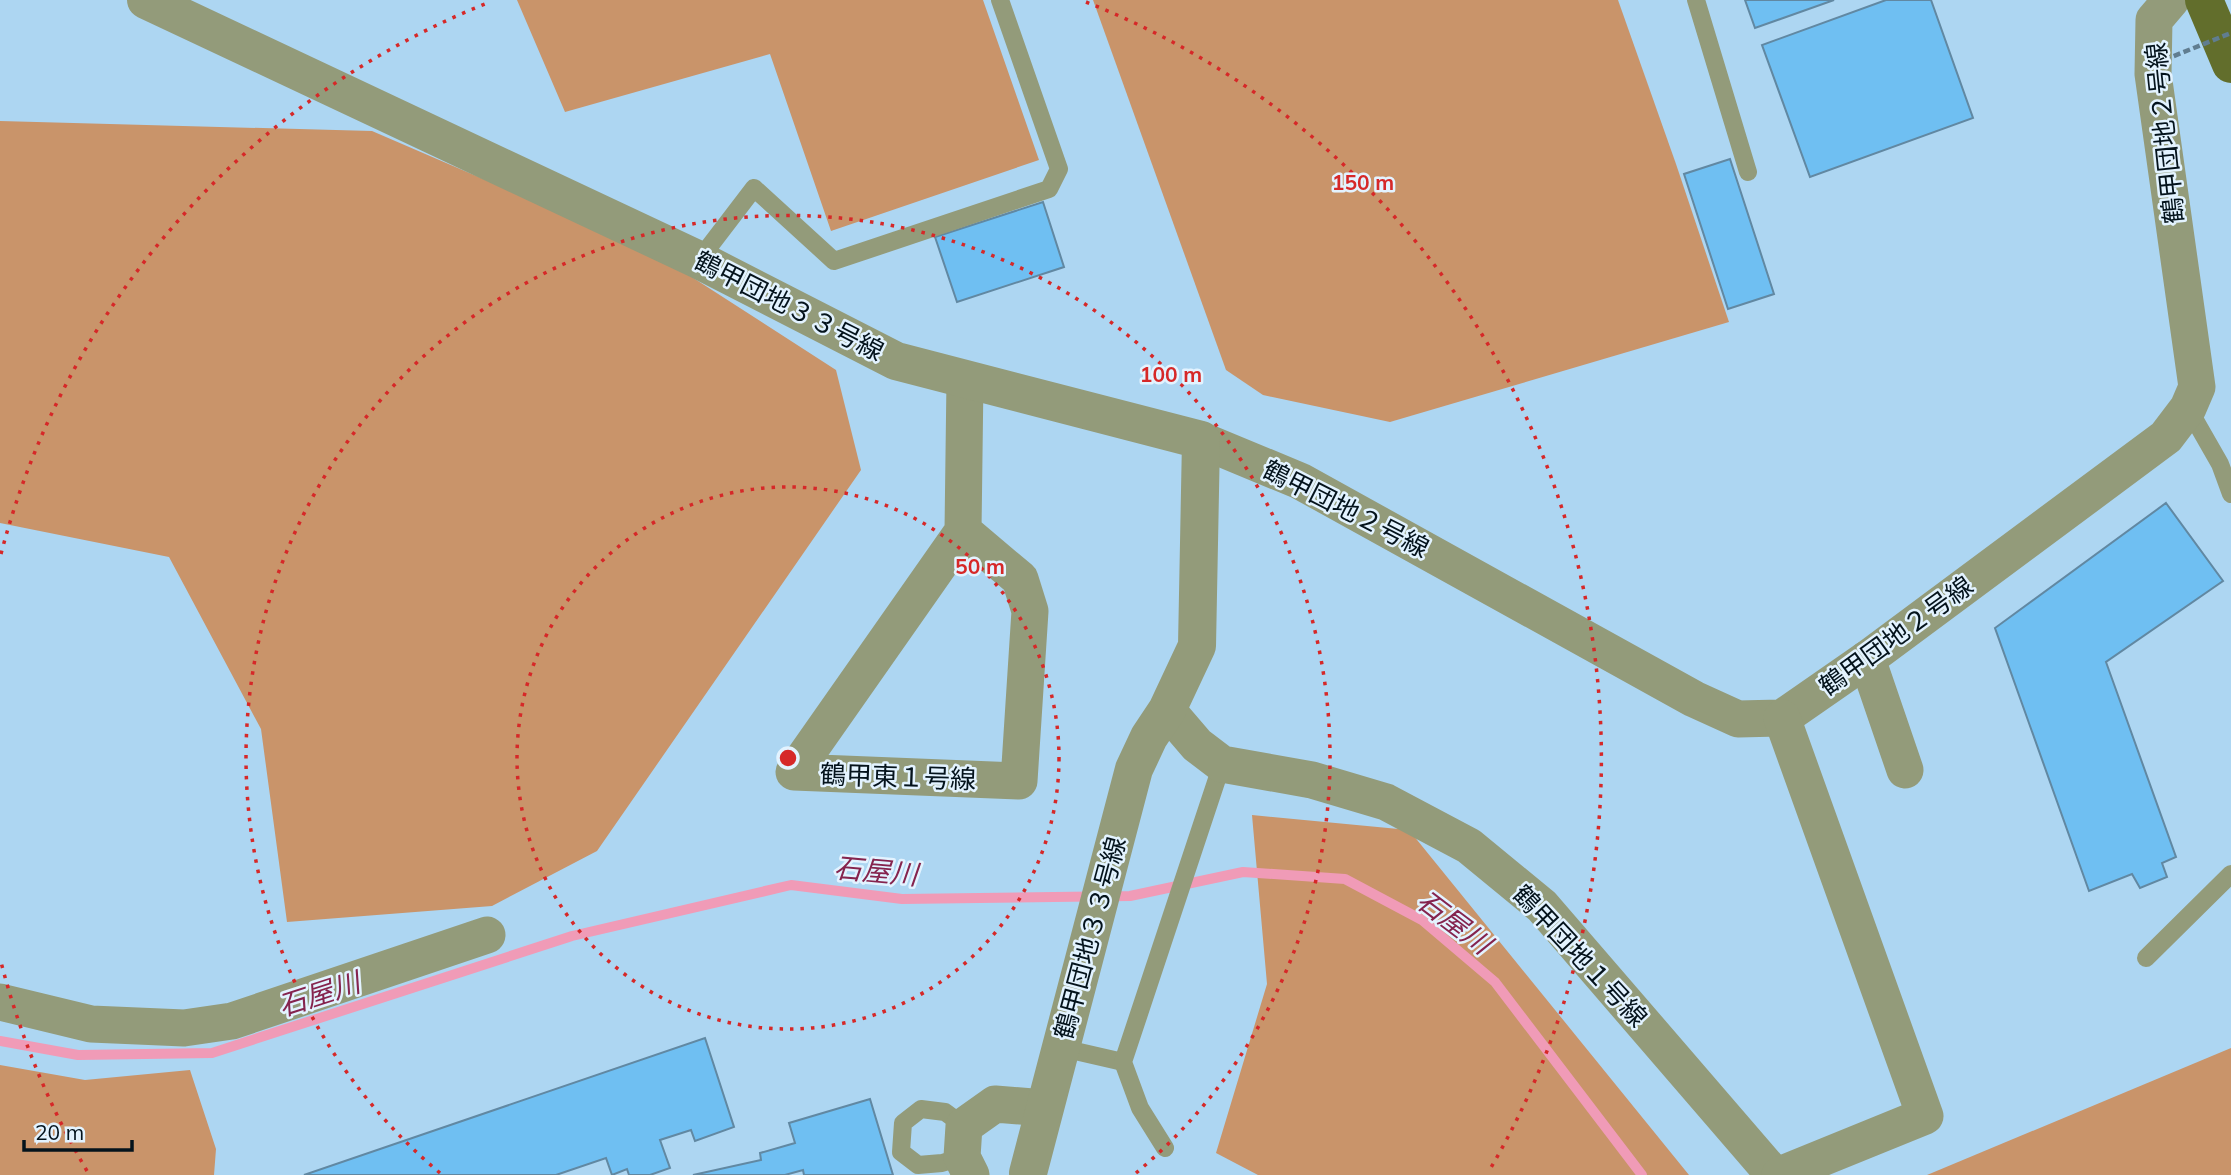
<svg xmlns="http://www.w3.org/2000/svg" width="2231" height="1175" font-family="Mulish,'Noto Sans JP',sans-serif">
<rect width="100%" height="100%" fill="#add6f2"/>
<g fill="#c9946a">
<path d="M 517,0 L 983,0 L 1039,160 L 831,231 L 770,54 L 565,112 Z"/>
<path d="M 1093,0 L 1618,0 L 1676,164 L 1729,322 L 1390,422 L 1263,395 L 1226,370 Z"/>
<path d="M 0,121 L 372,131 L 653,252 L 836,370 L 861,470 L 597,851 L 492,906 L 287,922 L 261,729 L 169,557 L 0,523 Z"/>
<path d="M 1252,815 L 1409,830 L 1689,1175 L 1258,1175 L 1216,1153 L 1267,984 Z"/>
<path d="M 2231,1048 L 2231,1175 L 1927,1175 Z"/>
<path d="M 0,1065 L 85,1080 L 190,1070 L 216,1149 L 214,1175 L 0,1175 Z"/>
</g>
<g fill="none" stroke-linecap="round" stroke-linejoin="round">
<path stroke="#f09bb7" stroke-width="10" d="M 0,1041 L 78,1055 L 212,1053 L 572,936 L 791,885 L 902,899 L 1130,896 L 1243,872 L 1345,879 L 1422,920 L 1495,982 L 1642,1175"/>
</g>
<g fill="#6fbff2" stroke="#6188a2" stroke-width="2">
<path d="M 1745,0 L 1834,0 L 1755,28 Z"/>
<path d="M 1886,0 L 1931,0 L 1973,118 L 1810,177 L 1762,45 Z"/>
<path d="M 1730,159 L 1774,294 L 1728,309 L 1684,174 Z"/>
<path d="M 1043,202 L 1064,267 L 957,302 L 935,237 Z"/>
<path d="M 2166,503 L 2223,581 L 2106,662 L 2176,857 L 2162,863 L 2167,877 L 2140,888 L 2132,874 L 2089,891 L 1995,628 Z"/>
<path d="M 705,1038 L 734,1127 L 695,1141 L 691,1130 L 660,1140 L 670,1168 L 650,1175 L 629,1175 L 627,1169 L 612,1175 L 606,1158 L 556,1175 L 304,1175 Z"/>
<path d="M 870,1099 L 893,1175 L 804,1175 L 803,1170 L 785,1175 L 693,1175 L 761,1160 L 760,1153 L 795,1143 L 789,1123 Z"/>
</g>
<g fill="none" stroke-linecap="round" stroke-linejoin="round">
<g stroke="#939b7a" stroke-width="18">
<path d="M 1696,0 L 1748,172"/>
<path d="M 699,260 L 754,188 L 834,261 L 1049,189 L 1059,169 L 1000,0"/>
<path d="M 2188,408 L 2220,464 L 2231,494"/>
<path d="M 2146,958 L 2231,874"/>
<path d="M 1062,1048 L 1123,1062"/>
<path d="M 1165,1148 L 1140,1108 L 1123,1062 L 1222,764"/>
<path d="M 962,1157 L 942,1163 L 918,1165 L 901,1152 L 903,1123 L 921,1109 L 945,1112 L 964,1126"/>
</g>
<g stroke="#939b7a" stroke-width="37">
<path d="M 1201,440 L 1300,481 L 1694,699 L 1738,719 L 1782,718 L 1867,659 L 2166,437 L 2188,408 L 2197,387 L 2153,74 L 2154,20 L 2171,0"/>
<path d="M 963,531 L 1020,579 L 1030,611 L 1019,781 L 794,772 L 963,531 L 965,379"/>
<path d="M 1867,659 L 1905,770"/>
<path d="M 1167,710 L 1197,745 L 1222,764 L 1312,780 L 1386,802 L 1469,846 L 1542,906 L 1774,1175"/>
<path d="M 0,1002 L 91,1024 L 184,1028 L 232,1021 L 487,935"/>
<path d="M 971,1175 L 962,1157 L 964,1126 L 995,1104 L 1045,1108"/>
<path d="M 1780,1175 L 1925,1116 L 1782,718"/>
</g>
<path stroke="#939b7a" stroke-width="38" d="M 146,0 L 699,260 L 896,361 L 1201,440 L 1197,646 L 1167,710 L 1149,737 L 1134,769 L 1028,1173"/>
<path stroke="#626e2c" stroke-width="38" d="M 2204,0 L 2231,64"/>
<path stroke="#607d90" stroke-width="4.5" stroke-dasharray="7 3.5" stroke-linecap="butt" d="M 2164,60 L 2231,33"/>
</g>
<g fill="none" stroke="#d62828" stroke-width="3.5" stroke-dasharray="3.5 7">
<circle cx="788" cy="758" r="271"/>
<path d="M440 1173A542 542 0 1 1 1136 1173"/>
<path d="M87 1171A813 813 0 0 1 1 962M1 554A813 813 0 0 1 490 2M1086 2A813 813 0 0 1 1489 1171"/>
</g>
<g text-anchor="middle" stroke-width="5" stroke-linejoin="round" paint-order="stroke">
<g font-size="26" fill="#04131c" stroke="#e3f3ff">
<text transform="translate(2165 133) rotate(-96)" y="9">鶴甲団地２号線</text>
<text transform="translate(789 306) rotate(27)" y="9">鶴甲団地３３号線</text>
<text transform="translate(1346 509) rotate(27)" y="9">鶴甲団地２号線</text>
<text transform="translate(1896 636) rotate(-36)" y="9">鶴甲団地２号線</text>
<text transform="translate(898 777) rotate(2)" y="9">鶴甲東１号線</text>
<text transform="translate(1090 938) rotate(-75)" y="9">鶴甲団地３３号線</text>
<text transform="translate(1580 956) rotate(47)" y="9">鶴甲団地１号線</text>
</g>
<g font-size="28" font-style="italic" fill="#85244e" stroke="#e3f3ff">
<text transform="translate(876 871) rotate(5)" y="10">石屋川</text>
<text transform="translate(1454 922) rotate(37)" y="10">石屋川</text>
<text transform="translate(319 994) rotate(-18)" y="10">石屋川</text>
</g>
</g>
<circle cx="788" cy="758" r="10" fill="#d62828" stroke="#e3f3ff" stroke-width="3.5"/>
<g font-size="21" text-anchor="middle" font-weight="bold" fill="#d62828" stroke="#e3f3ff" stroke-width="5" stroke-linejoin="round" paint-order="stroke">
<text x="1363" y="190">150 m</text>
<text x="1171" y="382">100 m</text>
<text x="980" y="574">50 m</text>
</g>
<path d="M24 1140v10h108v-10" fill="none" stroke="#04131c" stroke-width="3.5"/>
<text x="35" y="1140" font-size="21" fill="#04131c" stroke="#e3f3ff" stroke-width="5" paint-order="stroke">20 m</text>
</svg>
